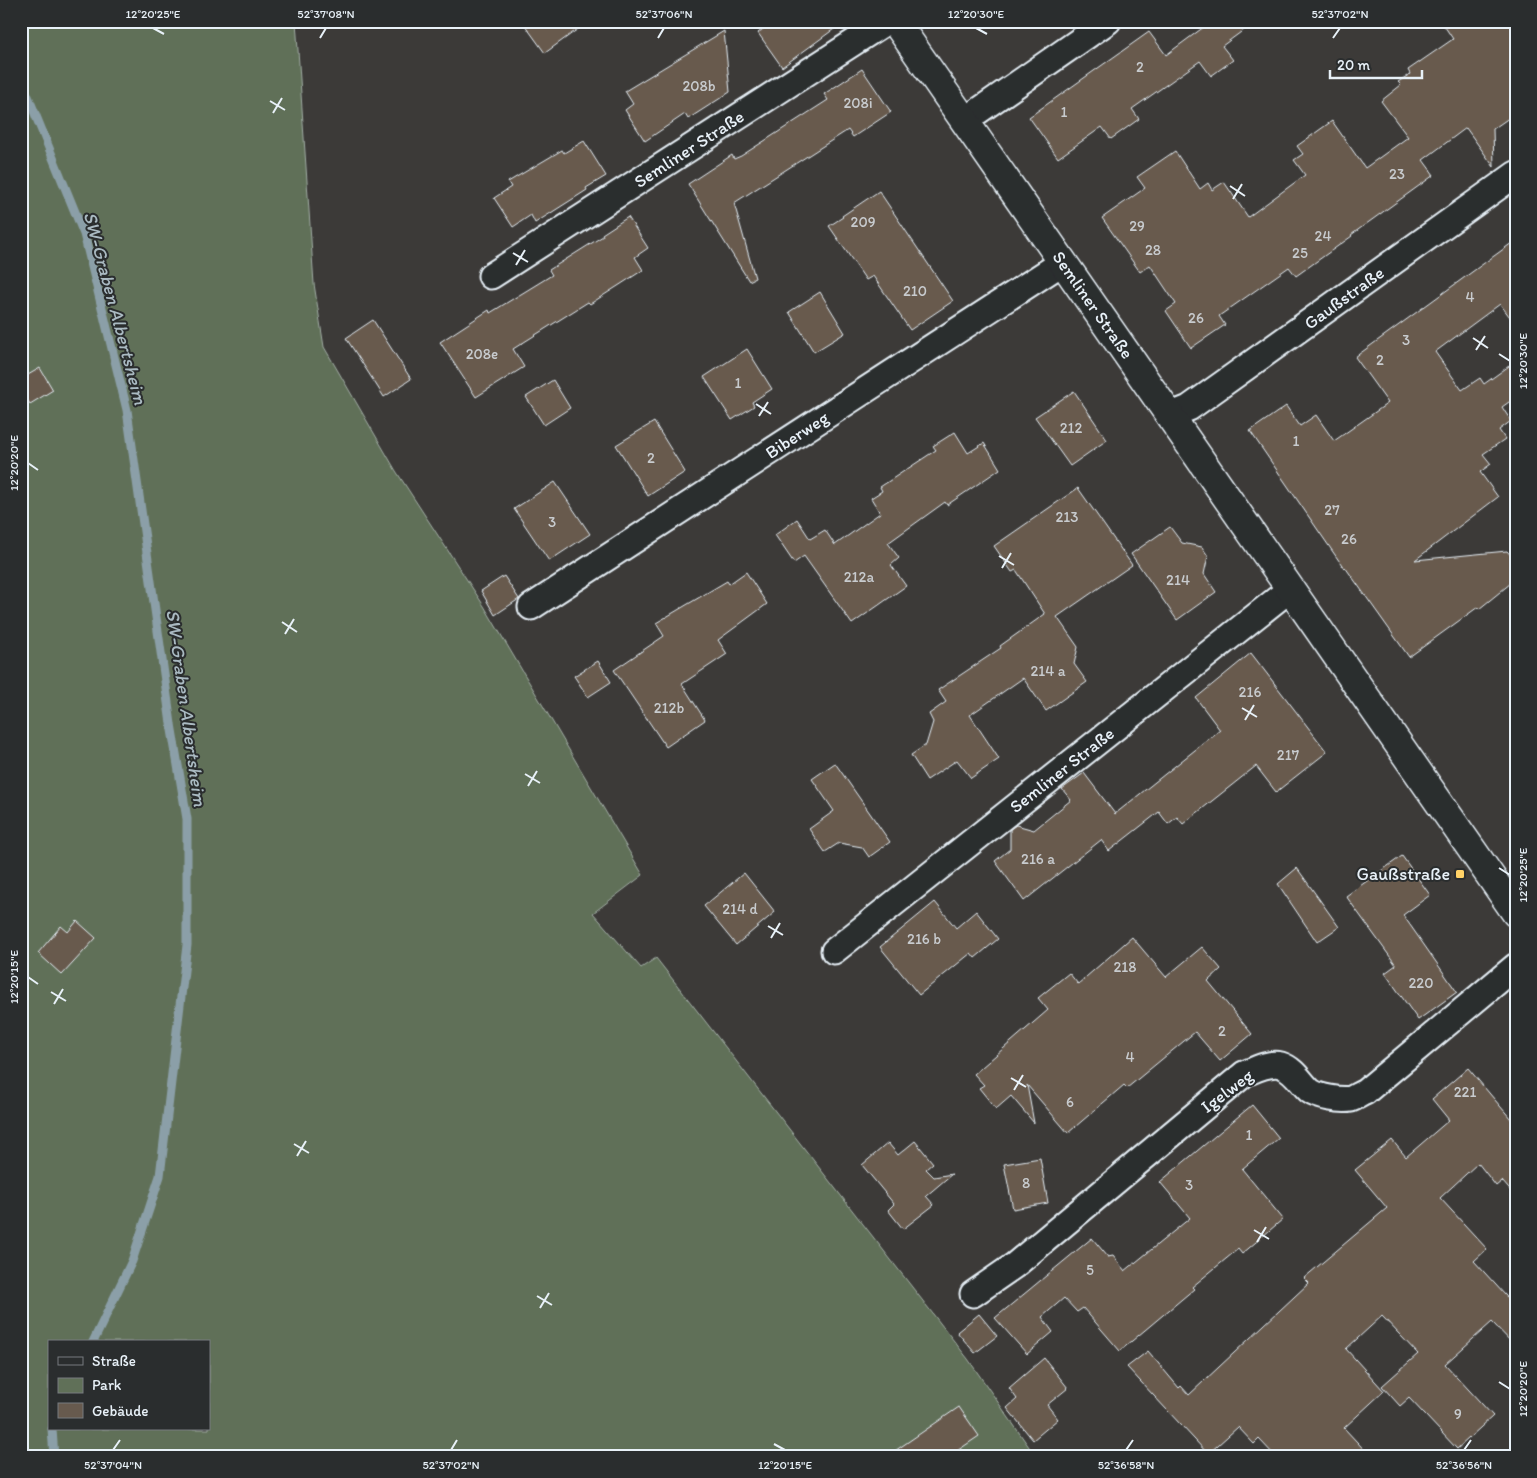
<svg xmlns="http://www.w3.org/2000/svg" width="1537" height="1478" font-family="Itim,sans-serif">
<rect width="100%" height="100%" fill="#3c3a38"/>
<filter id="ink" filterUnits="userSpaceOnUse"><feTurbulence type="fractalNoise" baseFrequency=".02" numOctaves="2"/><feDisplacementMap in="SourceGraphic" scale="10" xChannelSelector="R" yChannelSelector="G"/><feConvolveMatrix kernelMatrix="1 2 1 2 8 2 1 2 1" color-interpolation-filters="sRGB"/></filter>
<g filter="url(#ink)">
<path fill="#607058" stroke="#a4b0a8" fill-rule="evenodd" d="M 21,21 L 296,21 L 314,284 L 324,347 L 396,471 L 484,606 L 643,875 L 593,913 L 641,968 L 656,958 L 968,1359 L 1036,1457 L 21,1457 ZM 49,1342 L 209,1342 L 209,1429 L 49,1429 Z"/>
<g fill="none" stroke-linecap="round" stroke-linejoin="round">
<g stroke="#8b9fa8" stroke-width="9">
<path d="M 21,84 L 27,94 L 84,234 L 127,410 L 171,724 L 187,819 L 187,945 L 160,1176 L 132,1261 L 93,1342"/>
<path d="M 52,1429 L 54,1457"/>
</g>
</g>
<g fill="#675a4e" stroke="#e8f1f8">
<path d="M 522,21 L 589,21 L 545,53 Z"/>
<path d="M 773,21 L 845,21 L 782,67 L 758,33 Z"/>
<path d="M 1212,21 L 1256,21 L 1222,46 L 1233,60 L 1211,76 L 1200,61 L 1132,109 L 1139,119 L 1111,139 L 1102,127 L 1058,158 L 1029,117 L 1149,32 L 1166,55 Z"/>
<path d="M 1441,21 L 1516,21 L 1516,113 L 1493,129 L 1494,167 L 1466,128 L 1423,160 L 1434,175 L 1351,235 L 1352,236 L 1296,276 L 1289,267 L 1219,316 L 1225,325 L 1191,348 L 1166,311 L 1176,304 L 1150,265 L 1140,272 L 1102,218 L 1145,188 L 1137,177 L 1175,151 L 1200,189 L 1208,183 L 1212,190 L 1224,182 L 1248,217 L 1305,175 L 1294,160 L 1303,154 L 1297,146 L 1332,121 L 1365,168 L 1408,137 L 1381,101 L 1401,85 L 1398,82 L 1410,74 L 1408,70 L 1453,39 Z"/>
<path d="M 724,31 L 730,92 L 688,119 L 685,114 L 645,141 L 625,110 L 633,104 L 625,91 Z"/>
<path d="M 862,69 L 891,112 L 853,137 L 848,130 L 734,203 L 755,278 L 749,281 L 688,184 L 732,155 L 734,159 L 741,156 L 828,100 L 824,94 Z"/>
<path d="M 584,141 L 606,176 L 586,188 L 587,190 L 535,223 L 531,215 L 513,227 L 494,198 L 511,187 L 508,182 L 562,150 L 564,153 Z"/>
<path d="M 879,191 L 953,301 L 910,330 L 873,276 L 866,280 L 829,226 L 843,217 L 842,216 Z"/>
<path d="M 628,217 L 648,248 L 635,257 L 643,270 L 590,304 L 588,302 L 513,349 L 524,367 L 476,397 L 440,342 L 489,310 L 490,313 L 552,275 L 549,270 L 603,236 L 602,234 Z"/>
<path d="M 1516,240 L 1516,325 L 1500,304 L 1435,352 L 1462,390 L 1480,378 L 1484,384 L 1516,361 L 1516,397 L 1502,407 L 1511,421 L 1499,430 L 1505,439 L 1483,454 L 1491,464 L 1480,472 L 1498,497 L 1415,560 L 1507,551 L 1516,561 L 1516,579 L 1479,609 L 1478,607 L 1409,657 L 1345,567 L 1344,568 L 1250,431 L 1286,406 L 1300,426 L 1316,415 L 1334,441 L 1388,403 L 1355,357 Z"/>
<path d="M 820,292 L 845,333 L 814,352 L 789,312 Z"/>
<path d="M 373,320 L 411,379 L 384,397 L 346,338 Z"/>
<path d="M 747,349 L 772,389 L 752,402 L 754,406 L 732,420 L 704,377 Z"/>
<path d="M 40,368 L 53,390 L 30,404 L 21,390 L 21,379 Z"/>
<path d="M 553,380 L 570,408 L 544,425 L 526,397 Z"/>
<path d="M 1074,391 L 1107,440 L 1070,466 L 1035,417 Z"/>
<path d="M 654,422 L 685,472 L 648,496 L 616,445 Z"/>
<path d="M 955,432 L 968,453 L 984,443 L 1000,469 L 947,505 L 945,502 L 888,543 L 899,558 L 891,565 L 906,586 L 852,624 L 804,556 L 794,563 L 775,535 L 797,519 L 810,539 L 825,530 L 835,545 L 880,513 L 871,498 L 882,491 L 880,487 L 936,450 L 933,446 Z"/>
<path d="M 555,482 L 590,534 L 549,561 L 514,509 Z"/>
<path d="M 1078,488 L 1132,565 L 1057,617 L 1078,647 L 1074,664 L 1087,682 L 1046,711 L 1023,678 L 970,715 L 999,759 L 971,778 L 957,760 L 927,780 L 911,755 L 926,745 L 933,722 L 929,714 L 946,702 L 938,690 L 1001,648 L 1000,646 L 1045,614 L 1016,570 L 1012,572 L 994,546 Z"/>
<path d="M 1170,527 L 1182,543 L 1202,547 L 1208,556 L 1204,574 L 1216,592 L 1177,620 L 1131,554 Z"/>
<path d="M 746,572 L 767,604 L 718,640 L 727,654 L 682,684 L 705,720 L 666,747 L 614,670 L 664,636 L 656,623 L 727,581 L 729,584 Z"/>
<path d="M 504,576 L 519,599 L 495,615 L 481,591 Z"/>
<path d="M 1251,653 L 1327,752 L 1276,792 L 1256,766 L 1183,824 L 1177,817 L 1168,824 L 1159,812 L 1109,851 L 1101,840 L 1024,901 L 995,861 L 1010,849 L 1010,829 L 1016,825 L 1034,830 L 1071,800 L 1062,789 L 1084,773 L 1115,814 L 1220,730 L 1196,698 Z"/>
<path d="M 598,661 L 611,682 L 588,697 L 574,676 Z"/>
<path d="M 835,763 L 890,842 L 869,857 L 862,847 L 839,843 L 825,852 L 809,829 L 834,811 L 812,779 Z"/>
<path d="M 1402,856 L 1430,895 L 1403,915 L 1457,992 L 1418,1020 L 1385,973 L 1396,965 L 1346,896 Z"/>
<path d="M 1297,868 L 1339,927 L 1317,942 L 1278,884 Z"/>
<path d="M 744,873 L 775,912 L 736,945 L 704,906 Z"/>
<path d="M 935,902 L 956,928 L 976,911 L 998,939 L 975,958 L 971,953 L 919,995 L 880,947 Z"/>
<path d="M 77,921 L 96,938 L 62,975 L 38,953 L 61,926 L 68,932 Z"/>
<path d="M 1132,937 L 1166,977 L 1202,947 L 1221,969 L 1208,981 L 1252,1034 L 1220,1061 L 1195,1032 L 1127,1088 L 1124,1085 L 1068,1133 L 1027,1085 L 1034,1123 L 1011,1096 L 996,1109 L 979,1088 L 984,1085 L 974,1074 L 1048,1010 L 1038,998 L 1069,973 L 1078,984 Z"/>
<path d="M 1468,1068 L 1516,1125 L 1516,1197 L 1502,1181 L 1496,1186 L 1478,1163 L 1440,1198 L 1487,1249 L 1474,1261 L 1516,1307 L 1516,1347 L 1492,1322 L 1445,1364 L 1493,1416 L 1457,1449 L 1409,1398 L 1400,1406 L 1382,1386 L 1418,1354 L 1382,1316 L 1346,1349 L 1384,1391 L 1344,1428 L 1371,1457 L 1276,1457 L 1259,1439 L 1254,1444 L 1238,1427 L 1208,1454 L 1127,1367 L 1148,1351 L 1179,1388 L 1181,1386 L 1189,1395 L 1309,1283 L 1304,1278 L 1387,1208 L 1355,1170 L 1392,1140 L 1406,1157 L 1449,1120 L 1432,1099 Z"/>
<path d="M 1252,1105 L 1279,1138 L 1242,1169 L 1283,1219 L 1242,1254 L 1238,1249 L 1192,1287 L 1194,1289 L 1120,1351 L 1083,1308 L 1077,1312 L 1064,1298 L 1042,1317 L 1053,1332 L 1027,1354 L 995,1318 L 1092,1238 L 1108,1257 L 1113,1256 L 1125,1271 L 1190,1218 L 1160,1182 Z"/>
<path d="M 915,1141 L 933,1163 L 926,1169 L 934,1177 L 952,1174 L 926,1196 L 934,1205 L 903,1229 L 888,1210 L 894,1204 L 862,1165 L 888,1143 L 898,1155 Z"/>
<path d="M 1040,1158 L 1048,1203 L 1013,1209 L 1004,1164 Z"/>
<path d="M 979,1314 L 997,1336 L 975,1353 L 957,1332 Z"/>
<path d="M 1044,1358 L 1068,1388 L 1047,1405 L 1058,1419 L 1033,1440 L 1007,1408 L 1017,1399 L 1009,1388 Z"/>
<path d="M 959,1407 L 979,1436 L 948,1457 L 886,1457 Z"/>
</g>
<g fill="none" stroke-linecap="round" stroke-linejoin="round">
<g stroke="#e8f1f8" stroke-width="29">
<g id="street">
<path d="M 964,121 L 1108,21"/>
<path d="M 491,276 L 887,21"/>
<path d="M 1169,416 L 1189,408 L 1516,174"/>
<path d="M 531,607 L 1063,262"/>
<path d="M 834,951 L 1290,589"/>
<path d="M 973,1294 L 1015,1265 L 1244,1074 C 1256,1069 1269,1062 1281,1065 C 1294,1069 1301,1083 1310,1091 C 1318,1097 1341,1101 1351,1099 C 1356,1097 1360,1094 1365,1092 L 1516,966"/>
</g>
</g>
<g stroke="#e8f1f8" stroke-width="31">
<path id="secondary" d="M 895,21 L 1516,913"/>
</g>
<use href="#street" stroke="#2a2d2e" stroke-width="25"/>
<use href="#secondary" stroke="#2a2d2e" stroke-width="28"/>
</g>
</g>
<path fill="none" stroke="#e8f1f8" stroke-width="2" d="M 153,28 L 164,34M 976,28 L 987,34M 320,38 L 326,28M 658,38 L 664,28M 1333,38 L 1340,28M 270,101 L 285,110M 273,113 L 282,98M 1230,186 L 1245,196M 1233,199 L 1242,184M 513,253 L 528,262M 516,265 L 525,250M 1473,338 L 1488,348M 1476,350 L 1485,336M 1499,354 L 1510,361M 756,404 L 771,414M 759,416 L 768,402M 28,463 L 38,470M 999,556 L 1014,565M 1002,568 L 1011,553M 282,622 L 297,632M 285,634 L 294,619M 1242,708 L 1257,717M 1245,720 L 1254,705M 525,774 L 540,783M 528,786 L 537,771M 1499,868 L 1510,875M 768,926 L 783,935M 771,938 L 780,923M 28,977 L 38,984M 51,992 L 66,1001M 54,1004 L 63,989M 1011,1078 L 1026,1087M 1014,1090 L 1023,1075M 294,1144 L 309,1153M 297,1156 L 306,1141M 1254,1230 L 1269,1239M 1257,1242 L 1266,1227M 537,1296 L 552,1305M 540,1308 L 549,1293M 1499,1382 L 1510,1389M 774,1444 L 785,1450M 113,1450 L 120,1440M 451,1450 L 457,1440M 1126,1450 L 1133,1440M 1464,1450 L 1471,1440"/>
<rect fill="#ffd166" stroke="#2a2d2e" stroke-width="2" x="1455" y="869" width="10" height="10" rx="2.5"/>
<g text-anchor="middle" stroke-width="4" stroke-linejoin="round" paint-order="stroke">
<g font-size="15" fill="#c8cbce">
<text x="1140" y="72">2</text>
<text x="699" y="91">208b</text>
<text x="858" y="108">208i</text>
<text x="1064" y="117">1</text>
<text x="1397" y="179">23</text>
<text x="863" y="227">209</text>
<text x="1137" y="231">29</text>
<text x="1323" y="241">24</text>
<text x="1153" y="255">28</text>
<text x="1300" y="258">25</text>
<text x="915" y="296">210</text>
<text x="1470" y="302">4</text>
<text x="1196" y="323">26</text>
<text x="1406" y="345">3</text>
<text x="482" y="359">208e</text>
<text x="1380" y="365">2</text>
<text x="738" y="388">1</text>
<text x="1071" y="433">212</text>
<text x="1296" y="446">1</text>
<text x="651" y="463">2</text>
<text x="1332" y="515">27</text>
<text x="1067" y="522">213</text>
<text x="552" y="527">3</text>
<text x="1349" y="544">26</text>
<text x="859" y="582">212a</text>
<text x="1178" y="585">214</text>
<text x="1048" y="676">214 a</text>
<text x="1250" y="697">216</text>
<text x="669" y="713">212b</text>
<text x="1288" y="760">217</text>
<text x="1038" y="864">216 a</text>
<text x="740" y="914">214 d</text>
<text x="924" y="944">216 b</text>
<text x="1125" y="972">218</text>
<text x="1421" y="988">220</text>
<text x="1222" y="1036">2</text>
<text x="1130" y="1062">4</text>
<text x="1465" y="1097">221</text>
<text x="1070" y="1107">6</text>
<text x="1249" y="1140">1</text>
<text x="1026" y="1188">8</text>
<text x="1189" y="1190">3</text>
<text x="1090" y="1275">5</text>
<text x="1458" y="1419">9</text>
</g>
<g font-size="18" fill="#e8f1f8" stroke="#2a2d2e">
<text transform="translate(689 149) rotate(-33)" y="6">Semliner Straße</text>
<text transform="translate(1344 298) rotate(-36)" y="6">Gaußstraße</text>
<text transform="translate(1093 305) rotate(55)" y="6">Semliner Straße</text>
<text transform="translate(797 435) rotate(-33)" y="6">Biberweg</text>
<text transform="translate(1062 770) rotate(-38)" y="6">Semliner Straße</text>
<text transform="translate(1227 1091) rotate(-37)" y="6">Igelweg</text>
</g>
<g font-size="18" fill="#e8f1f8" stroke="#2a2d2e" text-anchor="end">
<text x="1450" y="880">Gaußstraße</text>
</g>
<g font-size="19" font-style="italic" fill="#aabac2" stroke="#2a2d2e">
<text transform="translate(116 308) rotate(75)" y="7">SW-Graben Albertsheim</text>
<text transform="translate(187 708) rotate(82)" y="7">SW-Graben Albertsheim</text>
</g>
</g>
<rect width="1537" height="1478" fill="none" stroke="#2a2d2e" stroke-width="55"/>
<rect x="48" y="1340" width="162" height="90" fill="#2a2d2e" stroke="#767b7f"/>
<rect x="58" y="1357" width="25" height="8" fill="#2a2d2e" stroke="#767b7f"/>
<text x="92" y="1366" font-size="15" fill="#e8f1f8">Straße</text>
<rect x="58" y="1378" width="25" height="15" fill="#607058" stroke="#767b7f"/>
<text x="92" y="1390" font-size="15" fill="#e8f1f8">Park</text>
<rect x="58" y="1403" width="25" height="15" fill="#675a4e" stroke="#767b7f"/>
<text x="92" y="1416" font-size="15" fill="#e8f1f8">Gebäude</text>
<path d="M1330 70v8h92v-8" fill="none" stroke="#e8f1f8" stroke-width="2.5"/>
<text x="1337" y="70" font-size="15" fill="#e8f1f8" stroke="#2a2d2e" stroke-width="4" paint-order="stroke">20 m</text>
<rect x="28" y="28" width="1482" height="1422" fill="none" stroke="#e8f1f8" stroke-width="2"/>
<g font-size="12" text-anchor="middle" fill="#e8f1f8">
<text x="153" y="18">12°20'25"E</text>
<text x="326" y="18">52°37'08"N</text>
<text x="664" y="18">52°37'06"N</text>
<text x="976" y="18">12°20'30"E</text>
<text x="1340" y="18">52°37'02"N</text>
<text transform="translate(1523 361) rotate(-90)" y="4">12°20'30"E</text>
<text transform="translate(14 463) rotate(-90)" y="4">12°20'20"E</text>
<text transform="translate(1523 875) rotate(-90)" y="4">12°20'25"E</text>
<text transform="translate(14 977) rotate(-90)" y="4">12°20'15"E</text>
<text transform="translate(1523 1389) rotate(-90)" y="4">12°20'20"E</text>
<text x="113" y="1469">52°37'04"N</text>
<text x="451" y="1469">52°37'02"N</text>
<text x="785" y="1469">12°20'15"E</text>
<text x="1126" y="1469">52°36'58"N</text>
<text x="1464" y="1469">52°36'56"N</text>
</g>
</svg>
